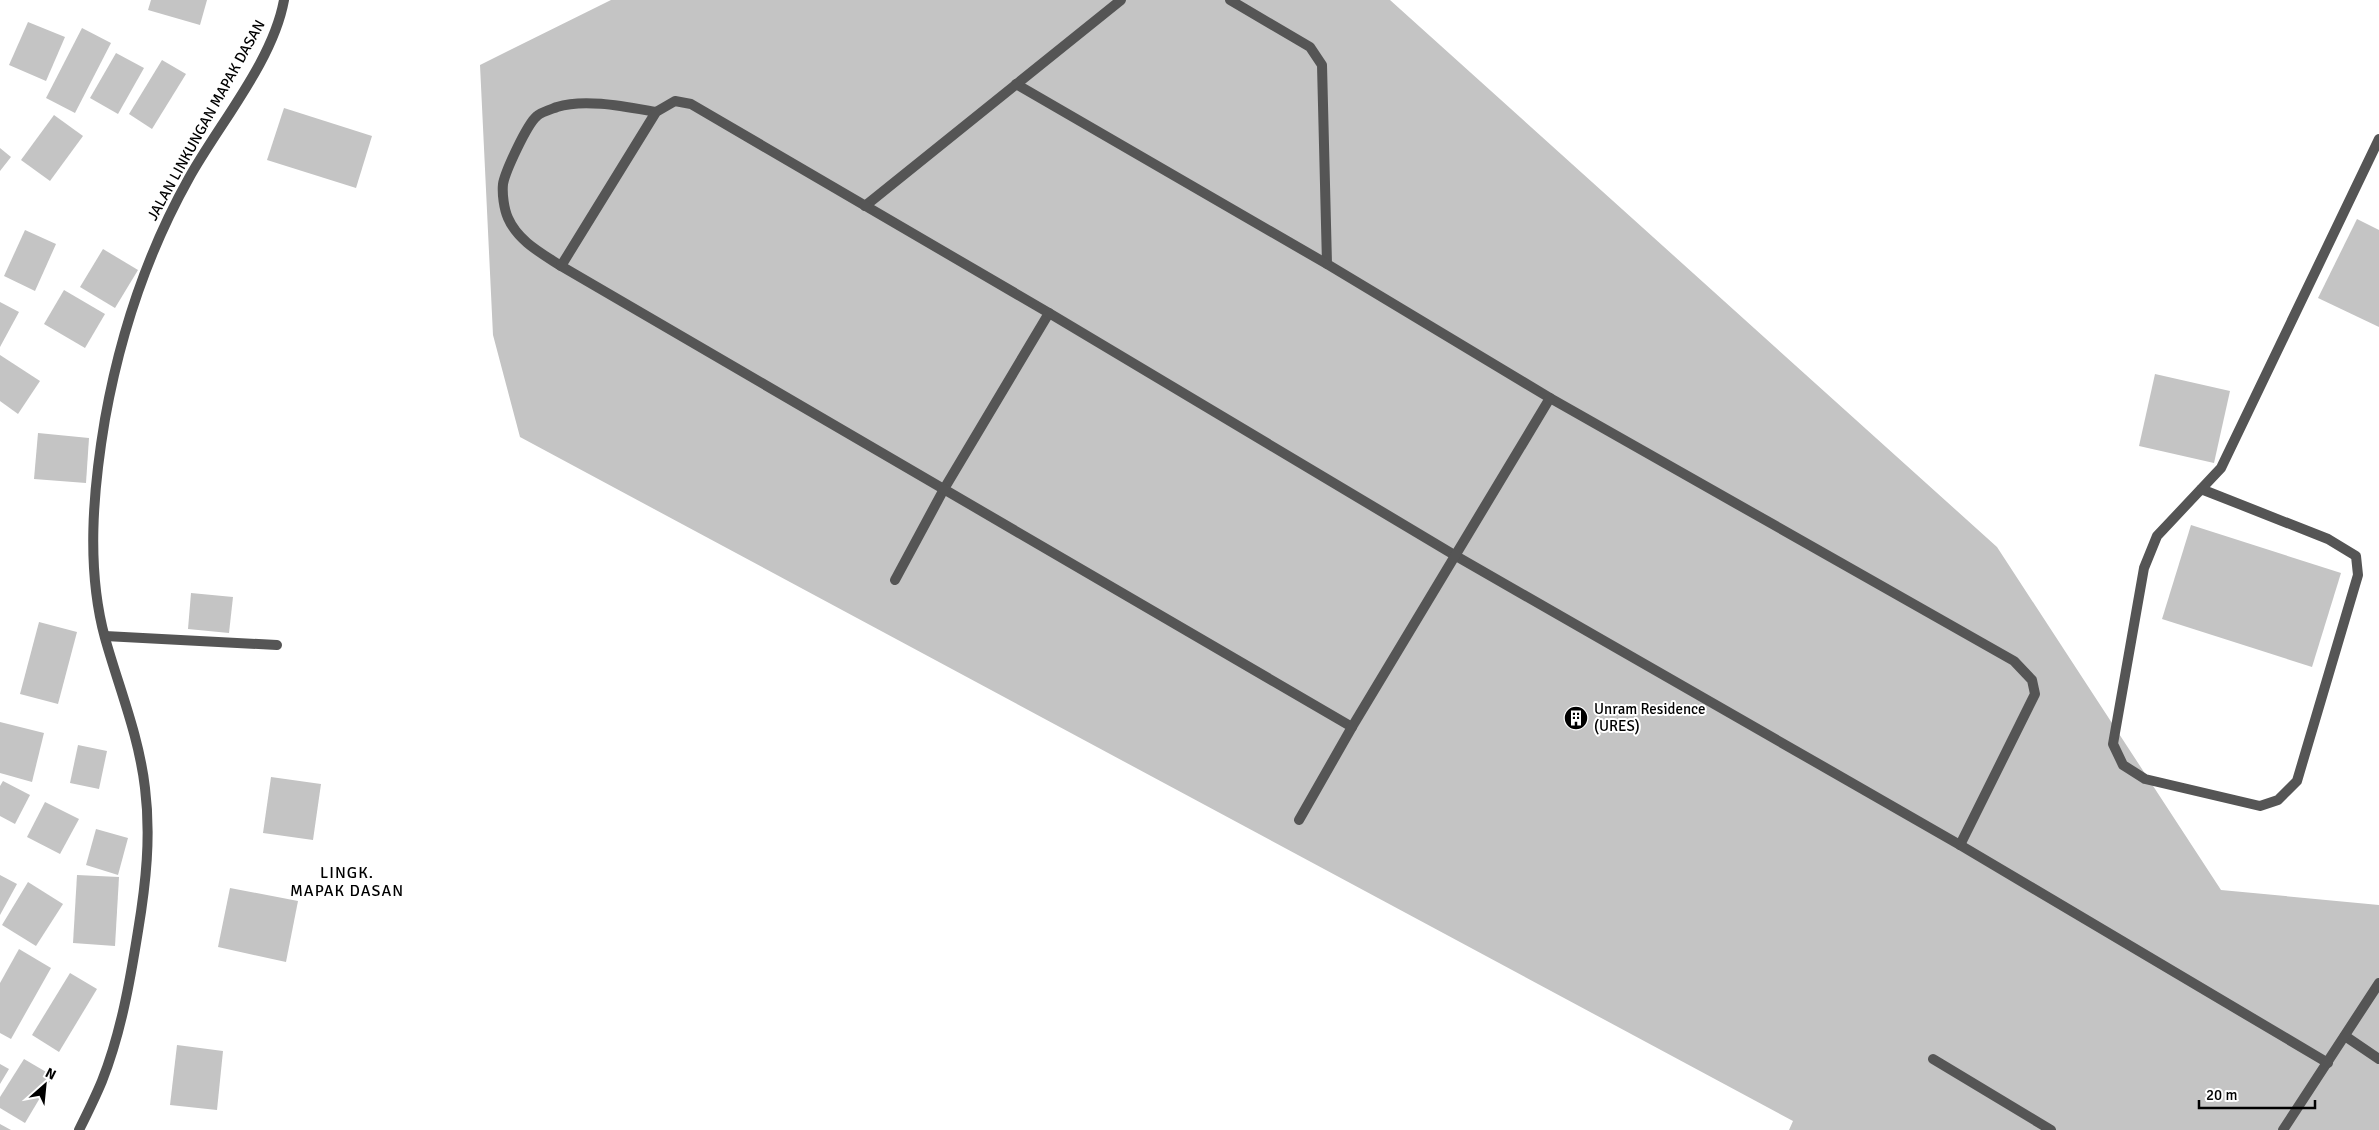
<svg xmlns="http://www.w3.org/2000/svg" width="2379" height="1130" font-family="Signika,sans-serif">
<rect width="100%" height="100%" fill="#fff"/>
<g fill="#c4c4c4">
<path d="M 151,0 L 207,0 L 200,25 L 148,10 Z"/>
<path d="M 611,0 L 1390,0 L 1997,547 L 2221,890 L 2379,905 L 2379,1130 L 1789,1130 L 1793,1121 L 520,437 L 493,335 L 480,65 Z"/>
<path d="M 28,22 L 65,37 L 46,81 L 9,65 Z"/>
<path d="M 82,28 L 111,43 L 75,113 L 46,98 Z"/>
<path d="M 116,53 L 144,68 L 118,114 L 90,98 Z"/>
<path d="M 162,60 L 186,74 L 152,129 L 129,114 Z"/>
<path d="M 284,108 L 372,136 L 356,188 L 267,160 Z"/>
<path d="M 54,115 L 83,136 L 50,181 L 21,160 Z"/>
<path d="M 0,148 L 11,157 L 0,171 Z"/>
<path d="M 2357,219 L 2379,230 L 2379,327 L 2318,298 Z"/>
<path d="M 25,230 L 56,244 L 35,291 L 4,276 Z"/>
<path d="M 103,249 L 138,270 L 115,308 L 80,287 Z"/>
<path d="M 64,290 L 105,314 L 85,348 L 44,324 Z"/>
<path d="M 0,302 L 19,312 L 0,347 Z"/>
<path d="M 0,355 L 40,381 L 18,414 L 0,401 Z"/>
<path d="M 2155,374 L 2230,391 L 2214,463 L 2139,446 Z"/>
<path d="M 38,433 L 89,438 L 86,483 L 34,479 Z"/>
<path d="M 2191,525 L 2341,573 L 2312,667 L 2162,619 Z"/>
<path d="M 191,593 L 233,597 L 229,633 L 188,629 Z"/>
<path d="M 39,622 L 77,632 L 58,704 L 20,694 Z"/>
<path d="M 0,722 L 44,733 L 32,782 L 0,773 Z"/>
<path d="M 78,745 L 107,751 L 99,789 L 70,783 Z"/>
<path d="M 271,777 L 321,784 L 313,840 L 263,833 Z"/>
<path d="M 3,781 L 30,795 L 15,824 L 0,816 L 0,786 Z"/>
<path d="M 45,802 L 79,819 L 60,854 L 27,837 Z"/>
<path d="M 96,829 L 128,838 L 118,875 L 86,865 Z"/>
<path d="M 0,875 L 17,884 L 0,915 Z"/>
<path d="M 77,875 L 119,877 L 115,946 L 73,943 Z"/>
<path d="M 28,882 L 63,904 L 36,946 L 2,925 Z"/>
<path d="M 230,888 L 298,901 L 286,962 L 218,947 Z"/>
<path d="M 19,949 L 51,968 L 11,1039 L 0,1033 L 0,983 Z"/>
<path d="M 70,973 L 97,989 L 59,1052 L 32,1035 Z"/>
<path d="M 177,1045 L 223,1051 L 217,1110 L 170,1105 Z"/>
<path d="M 24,1059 L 53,1076 L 25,1123 L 0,1108 L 0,1097 Z"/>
<path d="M 0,1064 L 9,1069 L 0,1084 Z"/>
<path d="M 0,1124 L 11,1130 L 0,1130 Z"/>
</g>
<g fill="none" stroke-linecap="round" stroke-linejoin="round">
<path stroke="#555" stroke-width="10" d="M 2201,489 L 2328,539 L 2356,556 L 2358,575 L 2297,781 L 2278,800 L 2260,806 L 2145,779 L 2123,765 L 2113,744 L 2144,568 L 2157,536 L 2221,468 L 2379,139"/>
<g stroke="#555" stroke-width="10">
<path d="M 1230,0 L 1310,47 L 1322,65 L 1327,264"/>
<path d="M 1016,84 L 1327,264 L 1550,398 L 2014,661 L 2032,680 L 2035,694 L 1960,845"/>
<path d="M 865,206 L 1121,0"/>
<path d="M 561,266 C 541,253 518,241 508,218 C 504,209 502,194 503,184 C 505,172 527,124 537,116 C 541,112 552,109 557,107 C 585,98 627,107 656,112"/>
<path d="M 895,580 L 944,489 L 1049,313"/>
<path d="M 105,636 L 277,645"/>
<path d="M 1352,727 L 561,266 L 656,112 L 675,101 L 691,104 L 1049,313 L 1456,556 L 1960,845 L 2328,1063"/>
<path d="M 1299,820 L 1352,727 L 1550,398"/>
<path d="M 2345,1036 L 2379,1059"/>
<path d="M 1933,1059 L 2051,1130"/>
<path d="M 79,1130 C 87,1114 95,1098 102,1081 C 121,1033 130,981 138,931 C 146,883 151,836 145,788 C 139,736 119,688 105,638 C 86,569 93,490 105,419 C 120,335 147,253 189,178 C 219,124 273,61 284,0"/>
<path d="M 2283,1130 L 2379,983"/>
</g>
</g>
<defs>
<g id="building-disc" transform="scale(1.25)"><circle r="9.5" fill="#000" stroke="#fff"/><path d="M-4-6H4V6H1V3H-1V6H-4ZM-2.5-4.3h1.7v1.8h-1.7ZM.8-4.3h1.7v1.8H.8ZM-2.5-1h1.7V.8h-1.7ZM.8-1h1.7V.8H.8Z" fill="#fff"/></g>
</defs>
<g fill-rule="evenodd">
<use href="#building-disc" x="1576" y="718"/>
</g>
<g text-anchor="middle" stroke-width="4" stroke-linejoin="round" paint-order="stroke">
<g font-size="15" fill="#000" stroke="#fff">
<text transform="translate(206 120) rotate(-61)" y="5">JALAN LINKUNGAN MAPAK DASAN</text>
</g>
<g font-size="15" fill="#000" stroke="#fff" text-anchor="start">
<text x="1594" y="714">Unram Residence<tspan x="1594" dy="17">(URES)</tspan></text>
</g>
<g font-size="16" letter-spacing="1" fill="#000" stroke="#fff">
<text x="347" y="878">LINGK.<tspan x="347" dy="18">MAPAK DASAN</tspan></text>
</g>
</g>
<g transform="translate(45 1085) rotate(27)" stroke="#ffffff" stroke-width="4" paint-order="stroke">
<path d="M0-4L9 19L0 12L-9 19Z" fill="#000000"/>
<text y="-8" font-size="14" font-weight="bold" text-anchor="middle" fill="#000000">N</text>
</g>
<path d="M2199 1100v8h116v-8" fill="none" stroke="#000000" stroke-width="2.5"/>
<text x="2206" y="1100" font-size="15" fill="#000000" stroke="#ffffff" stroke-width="4" paint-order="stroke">20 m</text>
</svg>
